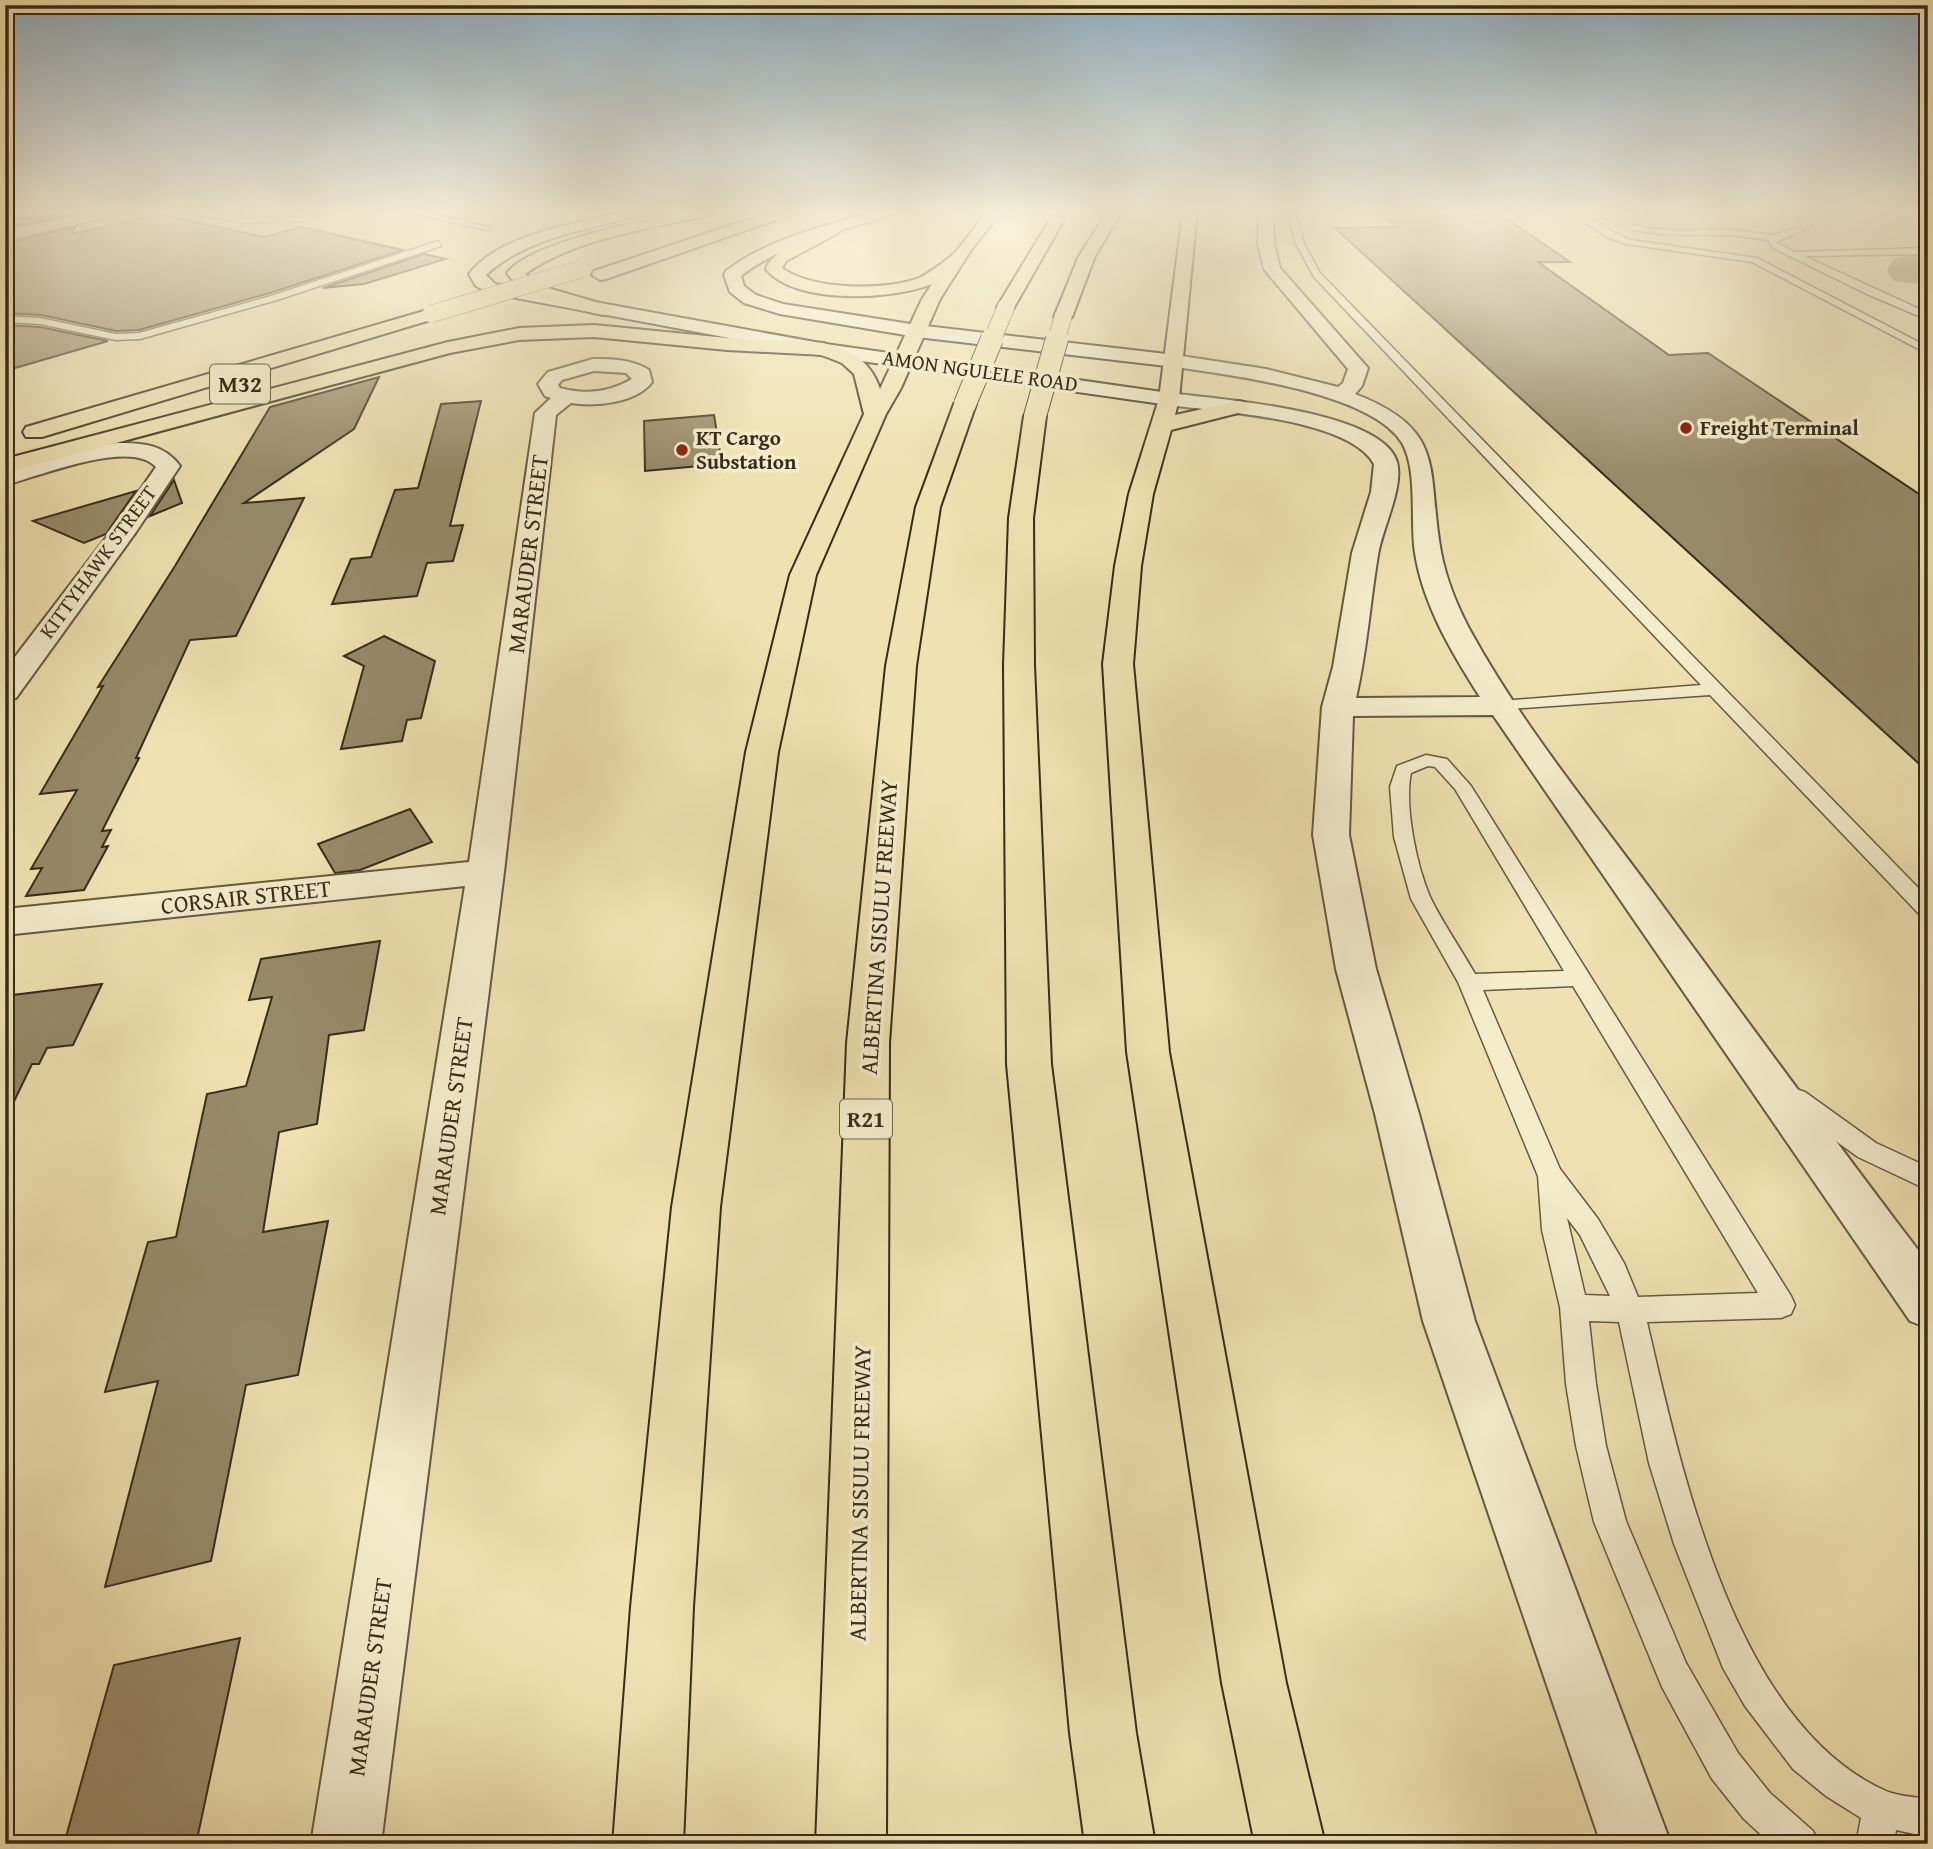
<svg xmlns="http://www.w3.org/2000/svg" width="1933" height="1849" font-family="'Gentium Book Plus',serif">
<rect width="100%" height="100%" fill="#efe1b1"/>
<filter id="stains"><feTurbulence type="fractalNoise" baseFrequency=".00286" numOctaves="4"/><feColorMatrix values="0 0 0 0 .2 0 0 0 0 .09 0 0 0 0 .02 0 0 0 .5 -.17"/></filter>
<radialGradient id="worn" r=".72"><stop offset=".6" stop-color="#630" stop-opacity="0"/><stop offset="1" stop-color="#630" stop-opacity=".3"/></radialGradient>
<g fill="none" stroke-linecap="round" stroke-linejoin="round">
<path fill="#948666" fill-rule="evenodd" d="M 1912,255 L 1928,255 L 1928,285 L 1894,281 L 1887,270 L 1894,259 Z"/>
</g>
<g fill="#988a69" stroke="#392c1a" stroke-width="2">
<path d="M 1376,211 L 1495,211 L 1570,262 L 1538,262 L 1669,355 L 1708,353 L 1928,500 L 1928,772 L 1335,228 L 1396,227 Z"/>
<path d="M 158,214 L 264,237 L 301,227 L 403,250 L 270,293 L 139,330 L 116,331 L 41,315 L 5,313 L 5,243 L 75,227 L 72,234 Z"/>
<path d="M 64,215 L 5,228 L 5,220 Z"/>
<path d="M 424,254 L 446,259 L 364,284 L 323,288 Z"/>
<path d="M 5,325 L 40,327 L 108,341 L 5,371 Z"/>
<path d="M 379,377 L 354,429 L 244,503 L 304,498 L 236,636 L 190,640 L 136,758 L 139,758 L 102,831 L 111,830 L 102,847 L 108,846 L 84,890 L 26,896 L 42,868 L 31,869 L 77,790 L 40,794 L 103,686 L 98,687 L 175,566 L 270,407 Z"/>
<path d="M 481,401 L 450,526 L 463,525 L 453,561 L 427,563 L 417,596 L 332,604 L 351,559 L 371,557 L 395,490 L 418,488 L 441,404 Z"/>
<path d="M 714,415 L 722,464 L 645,471 L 644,421 Z"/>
<path d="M 174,480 L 182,503 L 150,516 Z"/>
<path d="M 136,491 L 106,534 L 84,543 L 33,521 Z"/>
<path d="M 384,636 L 435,661 L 421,718 L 407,720 L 402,741 L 341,749 L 364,666 L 344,656 Z"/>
<path d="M 410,809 L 432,842 L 360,870 L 335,873 L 318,844 Z"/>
<path d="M 380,941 L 364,1030 L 329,1035 L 317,1124 L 279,1132 L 263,1232 L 328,1221 L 298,1375 L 246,1385 L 211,1561 L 105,1587 L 158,1381 L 105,1392 L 148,1242 L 176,1237 L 207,1094 L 246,1086 L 272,997 L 249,1000 L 261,959 Z"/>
<path d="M 102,984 L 73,1045 L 47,1048 L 39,1064 L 32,1064 L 5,1120 L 5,996 Z"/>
<path d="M 240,1638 L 196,1844 L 64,1844 L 114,1665 Z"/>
</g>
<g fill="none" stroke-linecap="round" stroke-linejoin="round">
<g stroke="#665940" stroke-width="3">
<g id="lane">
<path d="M 181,211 L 197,211 L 242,219 L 304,217 L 308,219 L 304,221 L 242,223 Z"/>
<path d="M 403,211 L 417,211 L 492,228 L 488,230 Z"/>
<path d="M 1287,211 L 1295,211 L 1304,244 L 1320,273 L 1928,898 L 1928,918 L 1921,916 L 1710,695 L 1495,710 L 1492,706 L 1501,701 L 1701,685 L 1314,277 L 1296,244 Z"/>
<path d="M 1566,211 C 1587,210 1610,233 1630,240 L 1757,258 L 1928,347 L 1928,354 L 1752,262 L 1626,244 L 1609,238 Z"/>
<path d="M 1596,211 L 1606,211 L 1634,225 L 1651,229 L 1731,230 L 1773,235 L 1802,226 L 1801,221 L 1784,211 C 1797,210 1806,215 1811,227 L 1776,242 L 1794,252 L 1928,248 L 1928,254 L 1804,256 L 1928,313 L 1928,320 L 1867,294 L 1773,248 L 1768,240 C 1755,238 1742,236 1730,235 C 1683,233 1636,242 1596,211 Z"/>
<path d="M 438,241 L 441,246 L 277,300 L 140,339 L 116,340 L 40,324 L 5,322 L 5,316 L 40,318 L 116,334 L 139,333 L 271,296 Z"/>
<path d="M 1426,755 L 1447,759 L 1471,786 L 1791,1296 L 1795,1305 L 1791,1314 L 1781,1318 L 1647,1322 C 1681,1468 1734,1724 1886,1791 C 1898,1796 1915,1797 1928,1799 L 1928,1837 L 1896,1830 L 1894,1844 L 1856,1844 L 1861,1818 L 1826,1796 L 1793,1769 L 1745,1706 L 1723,1668 L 1674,1544 L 1649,1463 L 1619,1322 L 1589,1321 L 1596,1384 L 1606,1446 L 1626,1521 L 1686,1663 L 1738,1753 L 1770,1793 L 1813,1831 L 1819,1844 L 1771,1844 L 1744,1819 L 1712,1779 L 1662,1687 L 1594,1522 L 1576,1446 L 1566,1384 L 1560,1307 L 1542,1230 L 1538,1176 L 1458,982 L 1411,899 L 1394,837 L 1390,787 L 1397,766 ZM 1428,766 L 1435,767 L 1455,789 L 1564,971 L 1475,974 C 1461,949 1444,925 1431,899 C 1417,868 1404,806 1411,773 ZM 1573,986 L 1758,1293 L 1638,1297 L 1624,1263 L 1598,1219 L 1560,1169 L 1483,990 ZM 1567,1218 L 1580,1235 L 1610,1296 L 1585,1295 Z"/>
<path d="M 1796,1089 L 1805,1092 L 1876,1143 L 1928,1167 L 1928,1190 L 1858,1157 L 1787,1106 L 1784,1099 L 1787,1092 Z"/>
</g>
</g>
<g stroke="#665940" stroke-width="4">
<g id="street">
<path d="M 96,211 L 122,211 L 120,214 L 5,241 L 5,231 Z"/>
<path d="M 1259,211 L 1273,211 L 1274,243 L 1280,268 L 1368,368 L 1362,386 L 1355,394 C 1449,430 1426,471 1441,552 C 1446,579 1458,608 1471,632 C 1521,723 1589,806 1651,890 C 1743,1015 1834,1140 1928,1263 L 1928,1328 L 1910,1321 L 1493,715 L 1353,716 L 1349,835 L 1376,969 L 1419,1114 L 1475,1321 L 1671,1844 L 1601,1844 L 1423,1321 L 1375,1114 L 1336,969 L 1313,835 L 1322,707 L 1333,667 L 1352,553 L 1371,492 L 1374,464 C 1349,418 1218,412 1169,405 L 1162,403 L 1159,399 L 1162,395 L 1169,393 C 1215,399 1382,410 1397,462 C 1404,487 1382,529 1378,555 C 1370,603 1367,651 1356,698 L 1480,697 C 1452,653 1423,605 1415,553 C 1410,522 1418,470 1402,443 C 1371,392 1230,375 1175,367 L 1165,361 L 1175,355 L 1266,369 L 1338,387 L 1343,383 L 1348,369 L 1264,269 L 1258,243 Z"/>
<path d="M 593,359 C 613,359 631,359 649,370 L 652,382 C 636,403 596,407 571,403 L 556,415 L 504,872 L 381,1844 L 311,1844 L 465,886 L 5,935 L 5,909 L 469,862 L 535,413 L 551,398 L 545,396 L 538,384 L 548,372 ZM 594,371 L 626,373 L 632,379 C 610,392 585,395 560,388 L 558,385 L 562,380 Z"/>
<path d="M 117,443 C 142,443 164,444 180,466 L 136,532 L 16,698 L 5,700 L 5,670 L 118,522 L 156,467 C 130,438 38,477 5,485 L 5,470 L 66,453 Z"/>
</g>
</g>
<g stroke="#392c1a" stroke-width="4">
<g id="secondary">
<path d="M 626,211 L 649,211 L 647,214 C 594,228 528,236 486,275 L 495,284 L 826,344 L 1169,393 L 1176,395 L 1179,399 L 1176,403 L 1169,405 L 826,356 L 490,293 L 476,286 L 469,274 C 499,234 579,223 626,211 Z"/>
<path d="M 875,211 L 896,211 L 894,214 C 843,231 784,242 741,276 L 744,286 L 756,295 L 783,304 L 917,325 L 1175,355 L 1185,361 L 1175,367 L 917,337 L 780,314 L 744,303 L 730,292 L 724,275 L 726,271 C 769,238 824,227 875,211 Z"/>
</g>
</g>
<g stroke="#392c1a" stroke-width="4">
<g id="primary">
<path d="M 690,211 L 715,211 L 713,214 C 651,229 578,237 525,274 L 548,288 L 609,306 L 612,310 L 609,314 L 603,315 C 571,307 527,302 507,273 C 533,240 648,221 690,211 Z"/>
<path d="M 774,211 L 795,211 L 793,214 L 606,279 L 600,280 L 592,275 L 594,271 Z"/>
<path d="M 431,309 L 440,314 L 437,318 L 42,437 L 26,437 L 23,432 L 26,427 Z"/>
<path d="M 594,325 L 727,338 L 824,343 L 834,349 L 824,355 L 727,350 L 594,337 L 519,340 L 450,353 L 5,473 L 5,459 L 448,342 L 519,328 Z"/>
</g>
</g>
<g stroke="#392c1a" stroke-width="4">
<g id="highway">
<path d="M 987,211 L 1002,211 L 971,250 L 940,299 L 901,388 L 886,414 L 816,575 L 778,752 L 720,1207 L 693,1607 L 683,1844 L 613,1844 L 631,1607 L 672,1207 L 746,752 L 790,575 L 864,414 L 854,374 L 842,363 L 819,354 L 816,350 L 826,344 C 853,351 871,362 880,389 L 922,299 L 932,284 C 893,300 794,305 766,269 C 769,253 817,230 833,225 L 838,227 L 841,230 L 838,233 L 786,261 L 782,268 C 812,290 885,291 919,278 C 930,273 941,264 950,257 C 956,254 981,219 987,211 Z"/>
<path d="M 1055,211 L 1069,211 L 1012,311 L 1000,311 L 997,307 Z"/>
<path d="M 1108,211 L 1122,211 L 1095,256 L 1072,317 L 1063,322 L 1057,321 L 1054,317 L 1079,256 Z"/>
<path d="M 1183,211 L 1197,211 L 1179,399 L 1175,415 L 1239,401 L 1246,403 L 1250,407 L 1246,411 L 1171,430 L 1153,494 L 1141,566 L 1133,664 L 1169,1052 L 1286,1683 L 1325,1844 L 1255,1844 L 1222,1683 L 1127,1052 L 1103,664 L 1115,566 L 1129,494 L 1159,399 Z"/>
<path d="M 965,398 L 972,400 L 976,404 L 940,507 L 916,666 L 889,1043 L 886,1844 L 816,1844 L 847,1043 L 886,666 L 916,507 L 954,404 L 958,400 Z"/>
<path d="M 1035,410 L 1043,411 L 1046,416 L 1033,518 L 1034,665 L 1051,1064 L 1136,1733 L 1155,1844 L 1085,1844 L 1070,1733 L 1007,1064 L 1004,665 L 1009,518 L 1024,416 L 1027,411 Z"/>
</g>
</g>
<use href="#lane" fill="#f5eccc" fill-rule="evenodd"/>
<use href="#street" fill="#f5eccc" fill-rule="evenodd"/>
<use href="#secondary" fill="#f5eccc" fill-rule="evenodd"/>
<use href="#primary" fill="#efe1b1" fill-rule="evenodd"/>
<use href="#highway" fill="#efe1b1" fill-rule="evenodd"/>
<g stroke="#392c1a" stroke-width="18" stroke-linecap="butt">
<path id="primary-bridge" d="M 431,314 L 581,269"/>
</g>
<g stroke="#392c1a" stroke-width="18" stroke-linecap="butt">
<g id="highway-bridge-far1">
<path d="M 992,341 L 1006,307"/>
<path d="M 1056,341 L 1063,317"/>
</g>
</g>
<g stroke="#392c1a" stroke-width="24" stroke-linecap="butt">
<g id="highway-bridge">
<path d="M 965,404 L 992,339"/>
<path d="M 1035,416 L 1057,339"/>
</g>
</g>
<use href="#primary-bridge" stroke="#efe1b1" stroke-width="17"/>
<use href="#highway-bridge-far1" stroke="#efe1b1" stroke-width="17"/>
<use href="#highway-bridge" stroke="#efe1b1" stroke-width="22"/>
</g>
<linearGradient id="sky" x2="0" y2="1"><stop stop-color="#92adbe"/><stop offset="0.45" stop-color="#f8f2dc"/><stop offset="1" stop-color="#f8f2dc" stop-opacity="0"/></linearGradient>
<rect width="1933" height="470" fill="url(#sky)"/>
<g fill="#8f2418" stroke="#f5eccc" stroke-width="2.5">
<circle cx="1686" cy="428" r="7"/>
<circle cx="682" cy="450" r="7"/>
</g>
<g text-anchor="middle" stroke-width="7" stroke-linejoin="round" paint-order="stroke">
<g font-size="21" fill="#392c1a" stroke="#f5eccc">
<text transform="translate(980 371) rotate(8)" y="7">AMON NGULELE ROAD</text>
<text transform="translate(98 562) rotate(-54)" y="7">KITTYHAWK STREET</text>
</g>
<g font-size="21" font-weight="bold" fill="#392c1a" stroke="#f5eccc" text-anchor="start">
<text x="1700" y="435">Freight Terminal</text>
<text x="696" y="445">KT Cargo<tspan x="696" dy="24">Substation</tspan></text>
</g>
<g fill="#f5eccc" stroke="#71664f" stroke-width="2">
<rect x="210" y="364.5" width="60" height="39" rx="5"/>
<rect x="840" y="1099.5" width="52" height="39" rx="5"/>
</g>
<g font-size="23" font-weight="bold" fill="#392c1a">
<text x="240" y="392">M32</text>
<text x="866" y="1127">R21</text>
</g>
<g font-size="24" fill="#392c1a" stroke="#f5eccc">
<text transform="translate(528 554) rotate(-83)" y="8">MARAUDER STREET</text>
<text transform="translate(246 897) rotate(-6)" y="8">CORSAIR STREET</text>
<text transform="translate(879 927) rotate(-86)" y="8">ALBERTINA SISULU FREEWAY</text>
<text transform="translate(451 1116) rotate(-82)" y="8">MARAUDER STREET</text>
<text transform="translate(860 1493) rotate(-89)" y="8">ALBERTINA SISULU FREEWAY</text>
<text transform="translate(370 1677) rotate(-82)" y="8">MARAUDER STREET</text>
</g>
</g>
<rect width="1933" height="1849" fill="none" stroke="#efe1b1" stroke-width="28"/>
<rect x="7" y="7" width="1919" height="1835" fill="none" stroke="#392c1a" stroke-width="3.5"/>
<rect x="14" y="14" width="1905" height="1821" fill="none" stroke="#392c1a" stroke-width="2"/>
<rect width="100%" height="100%" filter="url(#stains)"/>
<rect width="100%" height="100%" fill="url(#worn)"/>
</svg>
